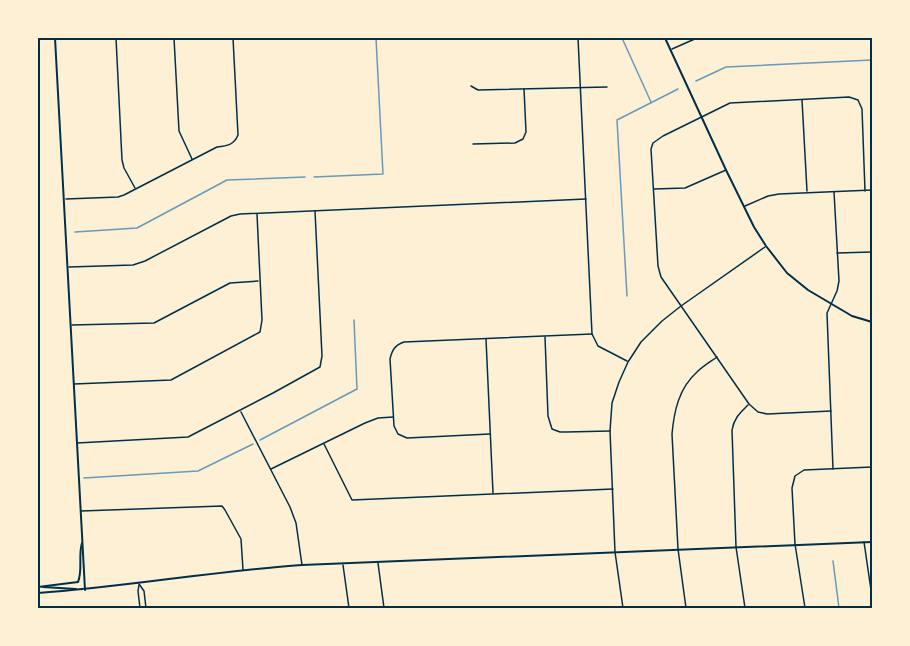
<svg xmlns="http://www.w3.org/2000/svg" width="910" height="646" font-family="'Work Sans',sans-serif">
<rect width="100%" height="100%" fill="#fdf0d5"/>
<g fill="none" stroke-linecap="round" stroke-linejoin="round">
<g stroke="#669bbc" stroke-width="1.5">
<path d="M 622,38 L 651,102"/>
<path d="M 696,81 L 726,67 L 872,60"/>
<path d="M 314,177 L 383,174 L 376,38"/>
<path d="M 75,232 L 137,228 L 227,180 L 305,177"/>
<path d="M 627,296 L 617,120 L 678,89"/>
<path d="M 260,440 L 357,389 L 354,320"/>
<path d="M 84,478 L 198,471 L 253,444"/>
<path d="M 833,561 L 839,608"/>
</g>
<g stroke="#003049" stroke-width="1.5">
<path d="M 116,38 L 122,160 L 124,168 L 135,188"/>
<path d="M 174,38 L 179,131 L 192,159"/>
<path d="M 578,38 L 592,334 L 598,346 L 627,361"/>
<path d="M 672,49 L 697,38"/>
<path d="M 471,86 L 478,90 L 607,87"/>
<path d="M 802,100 L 807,191"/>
<path d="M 473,144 L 515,143 L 523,139 L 526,132 L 524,89"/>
<path d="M 654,189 L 685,188 L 726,170"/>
<path d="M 66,199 L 118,197 L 124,195 L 217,147 C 227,146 234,145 238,135 L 233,38"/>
<path d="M 745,206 L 768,196 L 779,194 L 872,190"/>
<path d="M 837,253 L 872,252"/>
<path d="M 69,267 L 133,265 L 145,261 L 231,216 L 240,214 L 586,199"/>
<path d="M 72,325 L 154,323 L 230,283 L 258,281"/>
<path d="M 545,337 L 548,416 L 552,429 L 560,432 L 566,432 L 610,431"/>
<path d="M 486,339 L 493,493"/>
<path d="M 74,384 L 171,380 L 260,332 L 262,320 L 257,214"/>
<path d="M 831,411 L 767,414 L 758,412 L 749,404 L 661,277 L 658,266 L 651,149 L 653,143 L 663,136 L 730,103 L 849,97 L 858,100 L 862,109 L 865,191"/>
<path d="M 241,412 L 290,507 L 296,523 L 302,565"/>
<path d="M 490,434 L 407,438 L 398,434 L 394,426 L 390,359 C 392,350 395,345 404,342 L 592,334"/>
<path d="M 77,443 L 188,437 L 273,393 L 320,367 L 322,356 L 315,211"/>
<path d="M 324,444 L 352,500 L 613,489"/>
<path d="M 271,469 L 365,423 L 378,418 L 393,417"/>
<path d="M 833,469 L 827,313 L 837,291 L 839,281 L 834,192"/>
<path d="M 81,511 L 222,506 L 225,510 L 241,539 L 243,570"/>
<path d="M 864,542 L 872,597"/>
<path d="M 378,563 L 384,608"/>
<path d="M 343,565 L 349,608"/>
<path d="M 139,584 L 144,591 L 146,608"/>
<path d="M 139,585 L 138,591 L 140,608"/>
<path d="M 623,608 L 615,552 L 610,431 L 612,403 L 619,382 L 628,362 L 641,342 L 662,321 L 681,306 L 765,247"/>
<path d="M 686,608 L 678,549 L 672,434 C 674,411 679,388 697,372 C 703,366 710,362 717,357"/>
<path d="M 745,608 L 736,547 L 732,430 C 734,418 740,413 748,405"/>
<path d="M 805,608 L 795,544 L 792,488 L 795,476 L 804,470 L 872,467"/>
</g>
<g stroke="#003049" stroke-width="2">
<path d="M 55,38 L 85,590"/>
<path d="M 665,38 L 726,170 L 754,227 L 766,246 L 787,273 L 808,290 L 852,316 L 872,322"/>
</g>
<g stroke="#003049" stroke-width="2">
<path d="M 38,587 L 78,582 C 83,570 78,556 82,543"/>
<path d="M 43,587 L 76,589"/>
<path d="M 38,593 C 126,587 213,571 302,565 L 872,542"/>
</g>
</g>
<rect width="910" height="646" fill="none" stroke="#fdf0d5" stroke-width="78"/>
<rect x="39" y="39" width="832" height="568" fill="none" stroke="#003049" stroke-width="2"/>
</svg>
